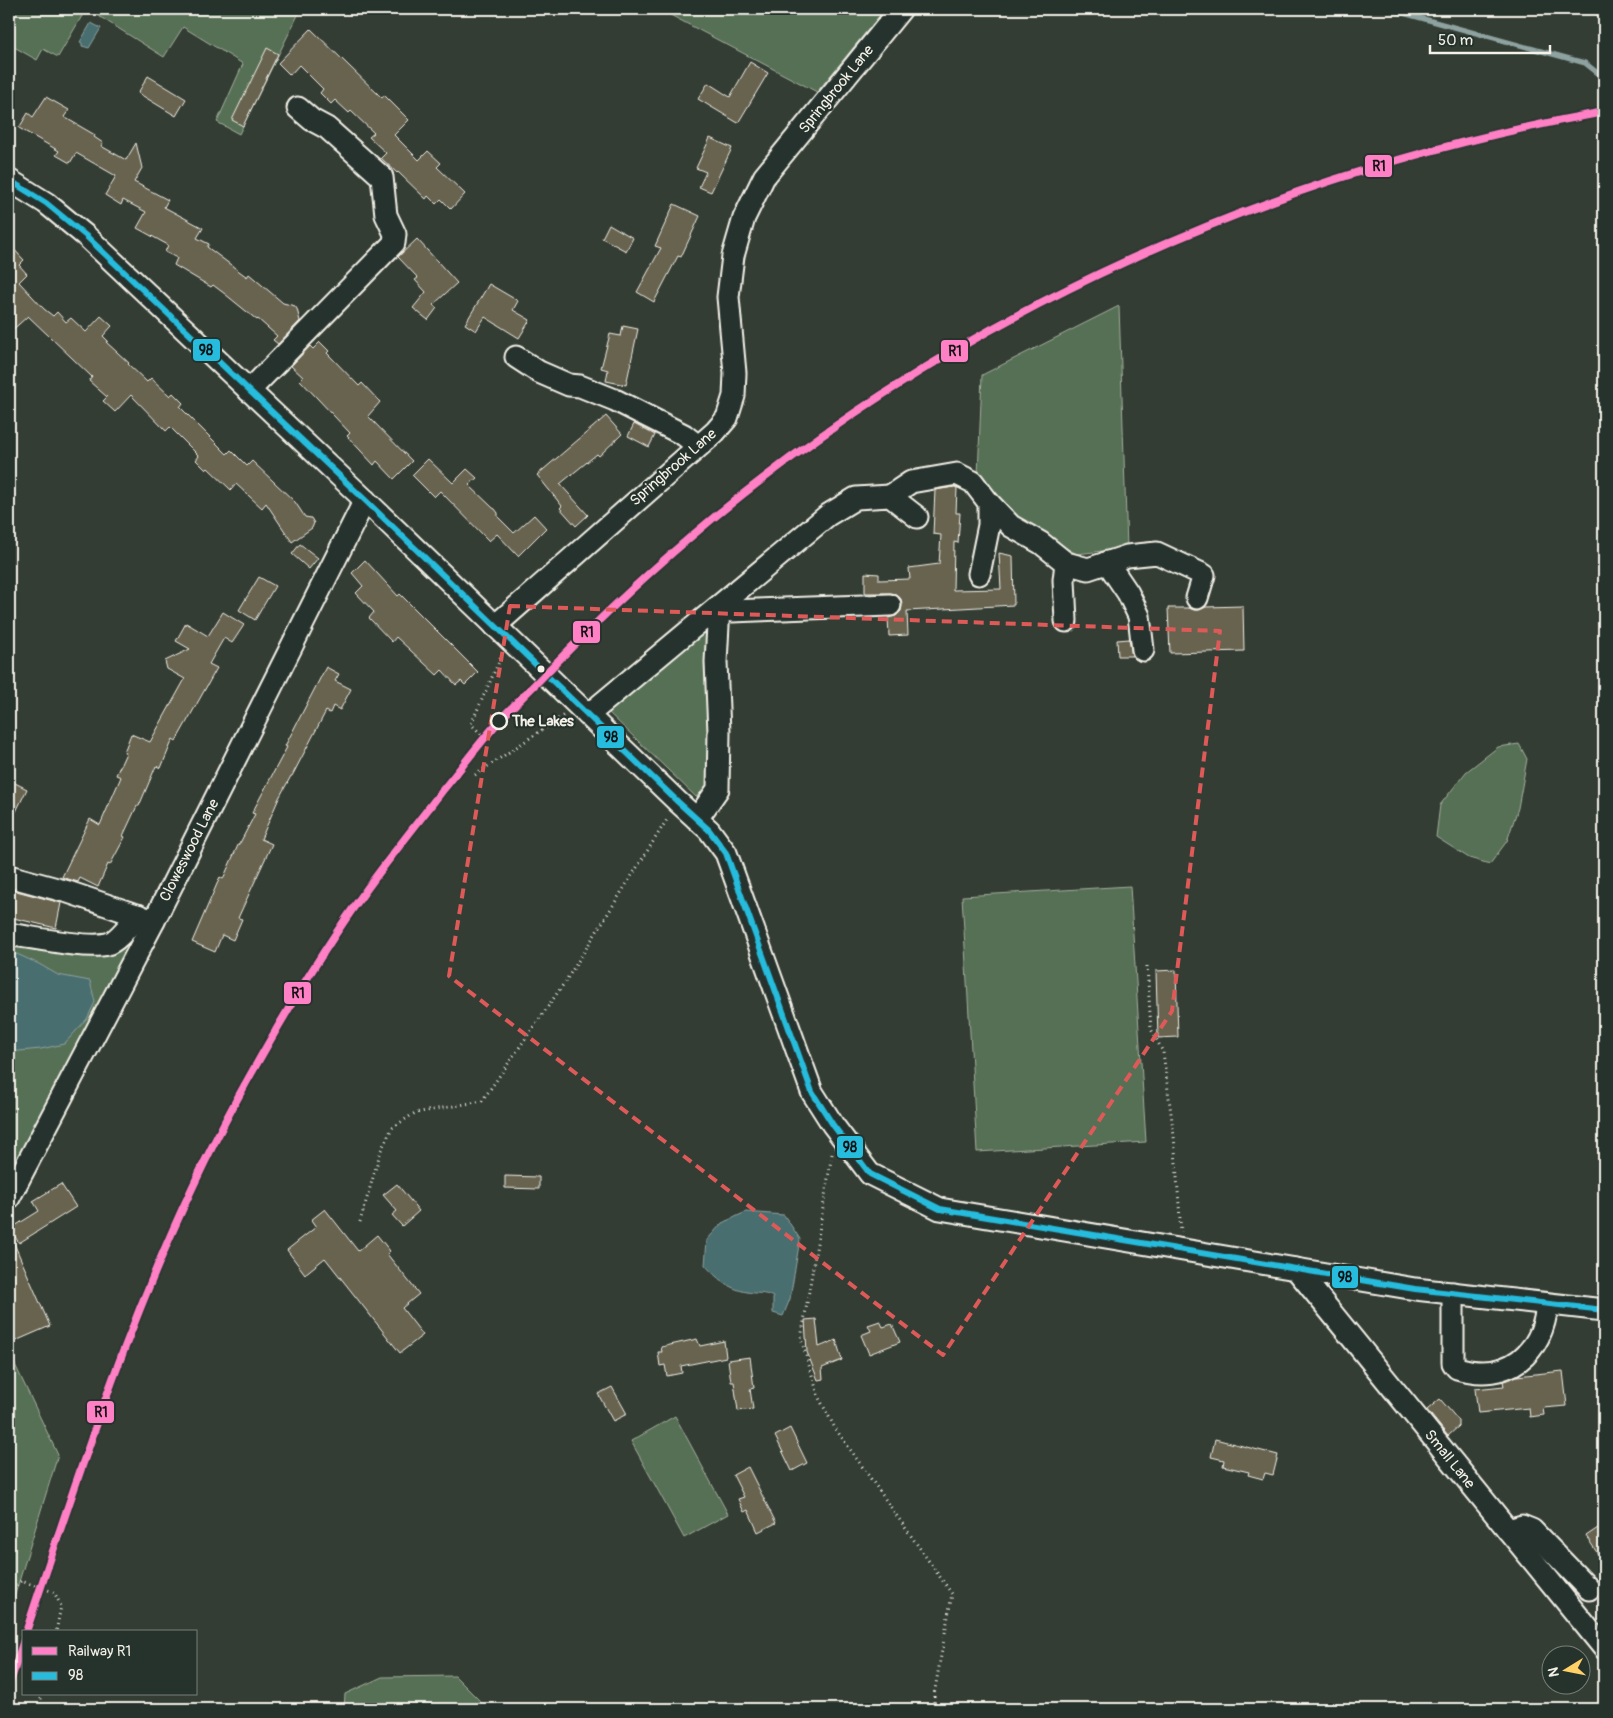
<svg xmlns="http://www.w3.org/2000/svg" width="1613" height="1718" font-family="Pangolin,sans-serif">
<rect width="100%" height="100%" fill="#333d34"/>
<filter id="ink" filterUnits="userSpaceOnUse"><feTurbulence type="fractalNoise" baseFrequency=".02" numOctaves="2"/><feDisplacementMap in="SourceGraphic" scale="10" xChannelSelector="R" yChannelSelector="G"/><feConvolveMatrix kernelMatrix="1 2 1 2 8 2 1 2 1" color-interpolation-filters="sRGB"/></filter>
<g filter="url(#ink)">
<g fill="#566f54" stroke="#a5b09e">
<path d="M 9,9 L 86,9 L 58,57 L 43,49 L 37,60 L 9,44 Z"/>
<path d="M 101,9 L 301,9 L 239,134 L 217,122 L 243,64 L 183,27 L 164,57 L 97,15 Z"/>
<path d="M 659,9 L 885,9 L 817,92 Z"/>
<path d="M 1119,306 L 1127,548 L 1077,554 L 1006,516 L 978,476 L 982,375 Z"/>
<path d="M 712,620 L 709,784 L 696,797 L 606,710 Z"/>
<path d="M 1519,744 L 1527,759 L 1518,808 L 1507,841 L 1490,864 L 1469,858 L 1436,837 L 1440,805 L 1466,772 L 1498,747 Z"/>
<path d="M 1130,886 L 1146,1142 L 977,1152 L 962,896 Z"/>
<path d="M 139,934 L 9,1181 L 9,938 L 47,935 Z"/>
<path d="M 9,1352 L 58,1455 L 9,1614 Z"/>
<path d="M 675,1416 L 728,1514 L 684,1538 L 631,1441 Z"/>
<path d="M 455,1676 L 480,1701 L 480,1709 L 344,1709 L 345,1694 L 382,1677 Z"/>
</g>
<g fill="#4a6e70" stroke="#8ea2a0">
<path d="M 91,23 L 101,28 L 89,48 L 82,46 L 82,43 L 80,42 Z"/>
<path d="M 17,954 L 39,964 L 58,975 L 90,981 L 95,1002 L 87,1019 L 64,1044 L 41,1049 L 9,1052 L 9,956 Z"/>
<path d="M 746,1212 L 784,1215 L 800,1239 L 790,1299 L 783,1316 L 773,1313 L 773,1297 C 765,1292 756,1294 747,1292 C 728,1289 717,1278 705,1265 L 707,1240 L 722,1223 Z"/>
</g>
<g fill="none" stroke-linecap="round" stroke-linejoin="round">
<g stroke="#8ea2a0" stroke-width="5">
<path d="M 1388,9 L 1585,63 L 1604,78"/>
<path d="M 1590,9 L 1604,17"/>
</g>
</g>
<g fill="#676350" stroke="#f4f1e8">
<path d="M 311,29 L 382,98 L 384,95 L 409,120 L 394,135 L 419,160 L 428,151 L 441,163 L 437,167 L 465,194 L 451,209 L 441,199 L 436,204 L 428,196 L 426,199 L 398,172 L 397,173 L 381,158 L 386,153 L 369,137 L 374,133 L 351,111 L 349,113 L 335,100 L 331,104 L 320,93 L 323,89 L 299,65 L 290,75 L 278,63 Z"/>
<path d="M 267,48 L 278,54 L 243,126 L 232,120 Z"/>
<path d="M 750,62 L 768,73 L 738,123 L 698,99 L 708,83 L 730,97 Z"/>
<path d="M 148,76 L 186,99 L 176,116 L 138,93 Z"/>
<path d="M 46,97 L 69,110 L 64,117 L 95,135 L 94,137 L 103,143 L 101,146 L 126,160 L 136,143 L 142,168 L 134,182 L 168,200 L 164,207 L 203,228 L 197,238 L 209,244 L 207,247 L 247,277 L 249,274 L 283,303 L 295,306 L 297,309 L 300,321 L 278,344 L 273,340 L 277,336 L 258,319 L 257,320 L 225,294 L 213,285 L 211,287 L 174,265 L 177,258 L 165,252 L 168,245 L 137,228 L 146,212 L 123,200 L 121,205 L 105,195 L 116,176 L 76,153 L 70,163 L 56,155 L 59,151 L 19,128 L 28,113 L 33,117 Z"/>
<path d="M 710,138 L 732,148 L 711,192 L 699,187 L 706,172 L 696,168 Z"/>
<path d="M 674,204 L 700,216 L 681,257 L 678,256 L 654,302 L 637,292 L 661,248 L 655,246 Z"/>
<path d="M 609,224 L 633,238 L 626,251 L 602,238 Z"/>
<path d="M 417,239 L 457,283 L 433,305 L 437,308 L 428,320 L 413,308 L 426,292 L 415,280 L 418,278 L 398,257 Z"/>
<path d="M 9,244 L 24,260 L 19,265 L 27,274 L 19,282 L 44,309 L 53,316 L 57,312 L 66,322 L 71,318 L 86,332 L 101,316 L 112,326 L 103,336 L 108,341 L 106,342 L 129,363 L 128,364 L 147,382 L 151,378 L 170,396 L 173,393 L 183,403 L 180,407 L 227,454 L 231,450 L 247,466 L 252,461 L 295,502 L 305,517 L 311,518 L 314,523 L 312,528 L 292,542 L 266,503 L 262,508 L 236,484 L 231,490 L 208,468 L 206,470 L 196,460 L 199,456 L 170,427 L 166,431 L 131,395 L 115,412 L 103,401 L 107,397 L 89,381 L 92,377 L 28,316 L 9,333 Z"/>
<path d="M 489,284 L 518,301 L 513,310 L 530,320 L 519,338 L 485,317 L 476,331 L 465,324 Z"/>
<path d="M 623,326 L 638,329 L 626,385 L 606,381 L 608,370 L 601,368 L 610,334 L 621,336 Z"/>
<path d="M 320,342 L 329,351 L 327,353 L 359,386 L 362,383 L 380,402 L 368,416 L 412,461 L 394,479 L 377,461 L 374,465 L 347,436 L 350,433 L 300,380 L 303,377 L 291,366 L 310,346 L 313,349 Z"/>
<path d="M 606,416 L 622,434 L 599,456 L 597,454 L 560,484 L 588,515 L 576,526 L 560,508 L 562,506 L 537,475 Z"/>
<path d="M 634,424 L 655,435 L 649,447 L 628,436 Z"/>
<path d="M 428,459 L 453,483 L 467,469 L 477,478 L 469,485 L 493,508 L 495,509 L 498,513 L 498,517 L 514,533 L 534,515 L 546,528 L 518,556 L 497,534 L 489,541 L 440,491 L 434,497 L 412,475 Z"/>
<path d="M 955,487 L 957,488 L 956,513 L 960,513 L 958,543 L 954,542 L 953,590 L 1001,589 L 999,553 L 1013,556 L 1014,605 L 907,611 L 908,635 L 889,636 L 888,618 L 896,616 L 901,611 L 902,605 L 901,599 L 896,594 L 890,593 L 865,593 L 865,573 L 879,574 L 879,580 L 910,579 L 909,568 L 939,564 L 941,535 L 933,534 L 935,490 Z"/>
<path d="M 300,544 L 318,558 L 309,569 L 292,554 Z"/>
<path d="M 365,560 L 398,596 L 400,594 L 478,672 L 465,685 L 461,681 L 456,685 L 442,670 L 437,675 L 396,637 L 392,642 L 369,618 L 374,612 L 356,593 L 363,586 L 352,573 Z"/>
<path d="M 259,577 L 275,586 L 255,620 L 239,610 Z"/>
<path d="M 1243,606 L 1244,651 L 1170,653 L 1168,608 L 1189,608 L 1194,610 L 1199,610 L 1206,607 Z"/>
<path d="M 223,612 L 244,625 L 232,643 L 224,638 L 209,664 L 217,668 L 176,741 L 173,739 L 161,768 L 156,766 L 139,806 L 137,806 L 123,836 L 125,837 L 110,865 L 108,864 L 98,887 L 80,878 L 78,882 L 62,877 L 90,819 L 100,825 L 121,777 L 116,775 L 126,753 L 124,752 L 131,734 L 150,742 L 185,679 L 167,669 L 165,661 L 190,649 L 176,641 L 186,623 L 208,636 Z"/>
<path d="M 1129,639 L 1132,656 L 1118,656 L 1117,640 Z"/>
<path d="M 326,667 L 339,674 L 335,681 L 351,689 L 340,710 L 333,706 L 330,713 L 326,711 L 292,776 L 291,776 L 279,798 L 261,839 L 272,844 L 238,918 L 242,919 L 233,940 L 222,935 L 215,952 L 192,942 L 220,877 L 223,879 L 239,843 L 240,843 L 255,814 L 252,813 L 287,747 L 285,746 Z"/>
<path d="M 9,780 L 27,789 L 9,826 Z"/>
<path d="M 9,889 L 61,903 L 56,928 L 9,917 Z"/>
<path d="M 1176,970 L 1178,1037 L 1158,1038 L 1156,971 Z"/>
<path d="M 505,1176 L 539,1177 L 539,1189 L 505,1188 Z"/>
<path d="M 61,1184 L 76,1207 L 19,1243 L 10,1229 L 39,1211 L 33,1201 Z"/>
<path d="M 397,1184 L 419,1211 L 402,1226 L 392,1215 L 397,1211 L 383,1195 Z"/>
<path d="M 325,1209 L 358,1251 L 377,1235 L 390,1251 L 387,1254 L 419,1294 L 402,1308 L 423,1335 L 400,1353 L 325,1258 L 305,1274 L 287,1250 L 316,1227 L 311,1220 Z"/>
<path d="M 9,1232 L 50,1326 L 13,1342 L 9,1333 Z"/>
<path d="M 816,1319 L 819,1347 L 836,1340 L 842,1360 L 822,1368 L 823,1379 L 818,1380 L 807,1352 L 805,1320 Z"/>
<path d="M 880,1321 L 883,1327 L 892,1324 L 900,1342 L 869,1354 L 861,1335 L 871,1331 L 868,1325 Z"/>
<path d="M 697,1339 L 700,1346 L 724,1341 L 726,1357 L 681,1366 L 682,1373 L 667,1376 L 665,1365 L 660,1366 L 658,1352 L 662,1352 L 661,1347 Z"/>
<path d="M 750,1357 L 754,1388 L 750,1389 L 753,1409 L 738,1411 L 734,1382 L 731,1382 L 728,1360 Z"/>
<path d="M 1563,1371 L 1567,1406 L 1543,1408 L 1544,1415 L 1530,1417 L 1529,1408 L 1478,1413 L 1475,1389 L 1504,1386 L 1503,1381 L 1517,1376 Z"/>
<path d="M 612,1387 L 627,1414 L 613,1421 L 598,1394 Z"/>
<path d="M 1440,1399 L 1459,1421 L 1459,1426 L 1448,1436 L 1427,1410 Z"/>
<path d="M 790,1428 L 807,1463 L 792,1471 L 775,1436 Z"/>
<path d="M 1215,1439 L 1278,1455 L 1273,1475 L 1265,1473 L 1263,1479 L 1248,1475 L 1249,1472 L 1223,1466 L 1224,1460 L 1211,1457 Z"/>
<path d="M 748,1467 L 776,1523 L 758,1532 L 748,1510 L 744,1512 L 738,1499 L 744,1497 L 733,1475 Z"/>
<path d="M 1604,1524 L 1604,1563 L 1586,1536 Z"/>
</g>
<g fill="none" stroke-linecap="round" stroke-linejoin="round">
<g stroke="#f4f1e8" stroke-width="25">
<g id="minor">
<path d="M 9,180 L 46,203 L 86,236 L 365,500 L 678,802 L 709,830 L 726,853 L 812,1092 L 833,1125 L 870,1174 L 940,1209 L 1415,1289 L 1604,1310"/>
<path d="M 516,357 L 539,372 L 569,385 L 580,386 L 615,400 L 684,435 L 698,446"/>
<path d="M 249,391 L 394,243 L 395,234 L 386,215 L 382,177 L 327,128 L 312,120 L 298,108"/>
<path d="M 890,496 L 911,482 L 957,474 L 973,482 L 989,503 L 989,525 L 979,574"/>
<path d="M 989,503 L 1011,526 L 1041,543 L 1066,563 L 1088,569 L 1127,556 L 1157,553 L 1204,575 L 1197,598"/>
<path d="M 1107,562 L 1128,593 L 1139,616 L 1143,650"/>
<path d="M 1066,621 L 1064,580 L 1066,563"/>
<path d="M 495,626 L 715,432 L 727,418 L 734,396 L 735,373 L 728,297 L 733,256 L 744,218 L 764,177 L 901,9"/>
<path d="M 588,715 L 828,515 L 856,498 L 890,496 L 917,517"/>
<path d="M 697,819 L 718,789 L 719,732 L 716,662 L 719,607 L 732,611 L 890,605"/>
<path d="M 9,876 L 68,892 L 154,921"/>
<path d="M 9,936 L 14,935 C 36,938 87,949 107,944 C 117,942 131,923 138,915"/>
<path d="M 9,1198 L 154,921 L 365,500"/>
<path d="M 1296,1269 L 1604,1648"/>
<path d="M 1453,1293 L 1453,1363 L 1457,1368 C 1507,1383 1543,1354 1547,1304"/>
<path d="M 1508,1530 L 1522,1526 L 1532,1530 L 1589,1589"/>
</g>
</g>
<g stroke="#f4f1e8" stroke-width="3" stroke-dasharray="1 4" stroke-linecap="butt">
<path d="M 481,734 L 471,724 L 502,655"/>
<path d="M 475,775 L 564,715"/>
<path d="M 1147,966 L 1151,1029 L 1163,1052 L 1174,1136 L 1181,1232"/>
<path d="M 832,1154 L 801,1339 L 819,1398 L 835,1428 L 952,1594 L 934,1695 L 934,1709"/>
<path d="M 360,1222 L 381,1150 L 392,1128 L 415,1113 L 482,1101 L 565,982 L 668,818"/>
<path d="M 9,1592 L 21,1581 L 54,1592 L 61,1606 L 56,1632"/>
<path d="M 39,1709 L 42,1694"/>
</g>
<use href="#minor" stroke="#26332d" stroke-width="21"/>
<g stroke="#26332d" stroke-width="10">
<path id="bus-1" d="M 9,180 L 46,203 L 86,236 L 365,500 L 678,802 L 709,830 L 726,853 L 812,1092 L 833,1125 L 870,1174 L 940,1209 L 1415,1289 L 1604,1310"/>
</g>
<use href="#bus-1" stroke="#26bcdd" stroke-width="6"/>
<g stroke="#26332d" stroke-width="11">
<g id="rail-1">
<path d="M 26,1632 C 86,1451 145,1269 236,1101 C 275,1030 316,959 364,893 C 389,858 416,825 442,791 C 462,767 480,742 501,719 C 517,702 534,686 550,669 C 602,616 655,566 712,519 C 968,309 1279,170 1604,112"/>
<path d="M 9,1685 L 24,1640"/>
</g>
</g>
<use href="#rail-1" stroke="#ff80c5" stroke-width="8"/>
</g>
</g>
<path fill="none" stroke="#de5a58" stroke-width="4" stroke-dasharray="10 6" stroke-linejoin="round" d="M 510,606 L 1220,631 L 1172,1011 L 943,1355 L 449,976 Z"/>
<circle fill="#f4f1e8" stroke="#26332d" stroke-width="2" cx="541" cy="669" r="4.5"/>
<circle fill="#26332d" stroke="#f4f1e8" stroke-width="2.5" cx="499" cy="721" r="8"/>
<g text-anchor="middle" stroke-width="4.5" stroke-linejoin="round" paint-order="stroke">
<g font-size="15" fill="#f4f1e8" stroke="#26332d">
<text transform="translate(836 89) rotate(-51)" y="5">Springbrook Lane</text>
<text transform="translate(673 467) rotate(-41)" y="5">Springbrook Lane</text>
<text transform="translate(189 850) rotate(-63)" y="5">Cloweswood Lane</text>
<text transform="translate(1450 1459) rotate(51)" y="5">Small Lane</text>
</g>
<g font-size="15" font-weight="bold" fill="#f4f1e8" stroke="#26332d" text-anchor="start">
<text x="512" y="726">The Lakes</text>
</g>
</g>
<g stroke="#26332d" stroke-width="2">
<rect x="1364" y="154" width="29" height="24" rx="5" fill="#ff80c5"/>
<rect x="192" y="338" width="29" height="24" rx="5" fill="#26bcdd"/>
<rect x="940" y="339" width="29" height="24" rx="5" fill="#ff80c5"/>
<rect x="572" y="620" width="29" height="24" rx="5" fill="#ff80c5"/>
<rect x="596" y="725" width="29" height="24" rx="5" fill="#26bcdd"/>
<rect x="283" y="981" width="29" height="24" rx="5" fill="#ff80c5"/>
<rect x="836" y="1135" width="28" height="24" rx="5" fill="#26bcdd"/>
<rect x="1331" y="1265" width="28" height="24" rx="5" fill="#26bcdd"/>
<rect x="86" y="1400" width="29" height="24" rx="5" fill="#ff80c5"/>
</g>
<g font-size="14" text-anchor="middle" font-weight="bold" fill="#111">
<text x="1379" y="171">R1</text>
<text x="206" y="355">98</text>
<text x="955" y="356">R1</text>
<text x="587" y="637">R1</text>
<text x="611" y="742">98</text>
<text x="298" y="998">R1</text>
<text x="850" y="1152">98</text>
<text x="1345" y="1282">98</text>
<text x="101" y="1417">R1</text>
</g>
<rect width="1613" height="1718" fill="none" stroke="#26332d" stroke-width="30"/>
<rect x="15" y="15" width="1583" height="1688" fill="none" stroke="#f4f1e8" stroke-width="2" filter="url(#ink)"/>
<rect x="22" y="1630" width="175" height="65" fill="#26332d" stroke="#787f78"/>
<rect x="32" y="1647" width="25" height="8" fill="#ff80c5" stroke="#787f78"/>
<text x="68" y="1656" font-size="15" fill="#f4f1e8">Railway R1</text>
<rect x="32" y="1672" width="25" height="8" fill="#26bcdd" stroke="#787f78"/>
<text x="68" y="1680" font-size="15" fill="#f4f1e8">98</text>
<g transform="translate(1566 1670) rotate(260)"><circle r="24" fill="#26332d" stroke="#787f78"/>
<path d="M0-4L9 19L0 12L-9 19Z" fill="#ffd166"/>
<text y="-8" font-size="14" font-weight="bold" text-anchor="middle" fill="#f4f1e8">N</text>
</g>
<path d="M1430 45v8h120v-8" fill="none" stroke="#f4f1e8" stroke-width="2.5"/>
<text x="1438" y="45" font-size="15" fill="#f4f1e8" stroke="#26332d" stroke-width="4" paint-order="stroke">50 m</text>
</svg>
